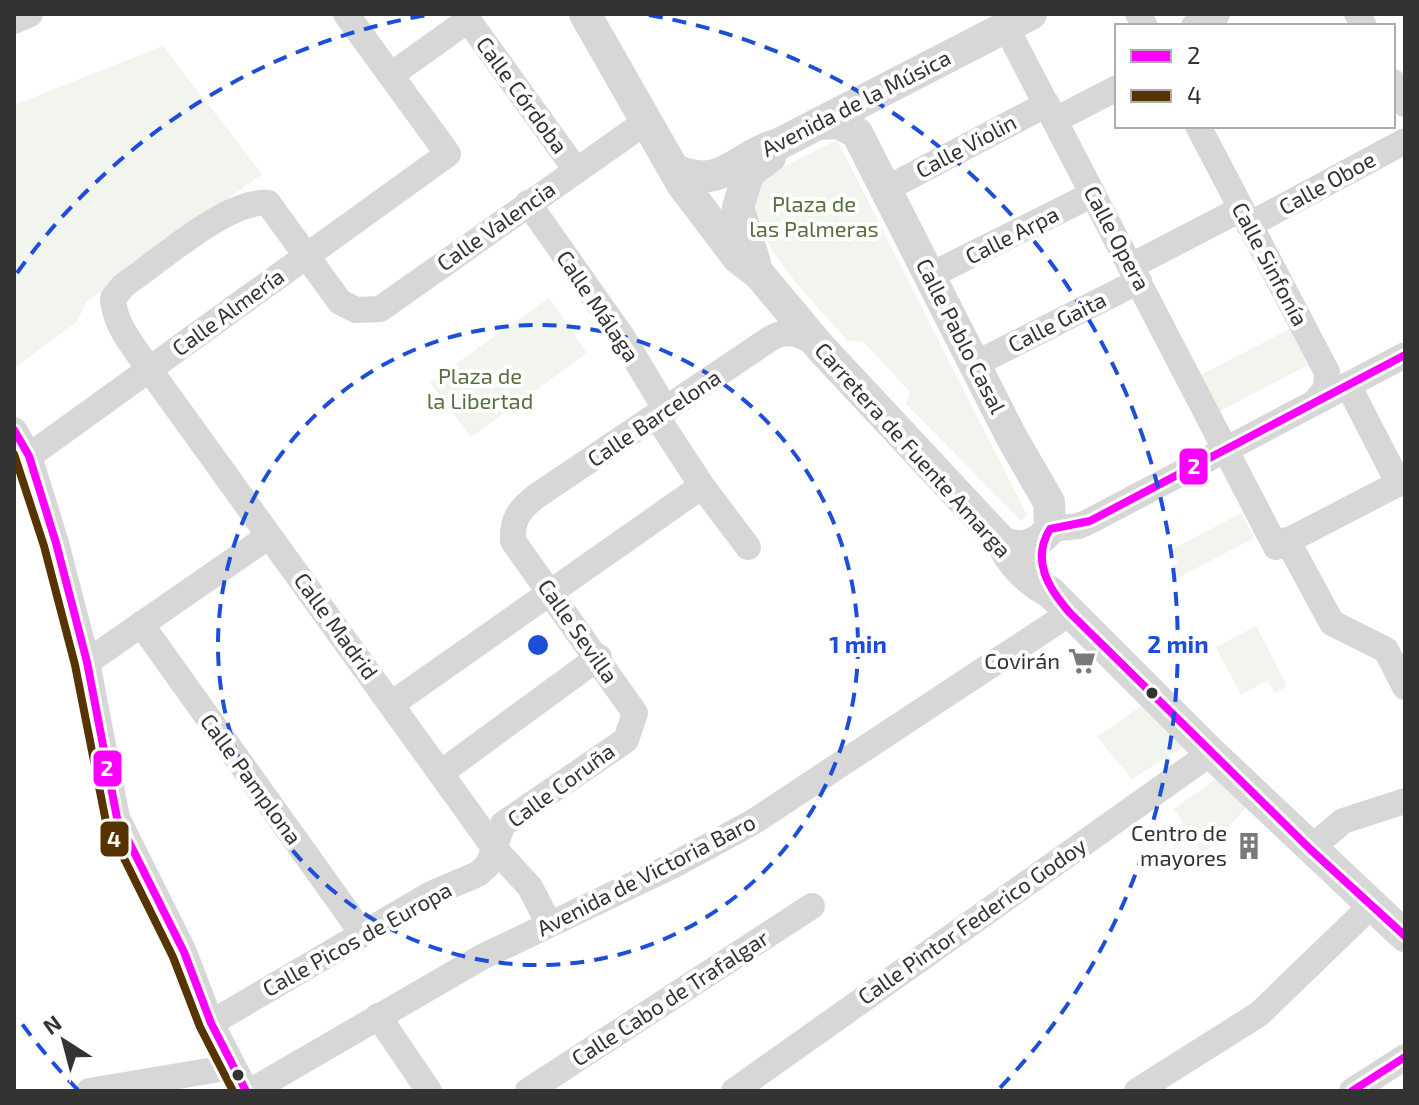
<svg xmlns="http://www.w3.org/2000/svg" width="1419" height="1105" font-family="'Exo 2',sans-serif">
<rect width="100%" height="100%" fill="#fff"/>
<g fill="#f1f5ed">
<path d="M 163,46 L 262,174 L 86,302 L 77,322 L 14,368 L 14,105 Z"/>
<path d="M 837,140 L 1027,515 L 1021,521 L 906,404 L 910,392 L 864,342 L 847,340 C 811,300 773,262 752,212 L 765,176 Z"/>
<path d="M 549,298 L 587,353 L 471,437 L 430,382 Z"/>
<path d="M 1291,328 L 1310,364 L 1218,412 L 1199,376 Z"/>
<path d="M 1241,513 L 1254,538 L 1176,579 L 1171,567 L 1178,563 L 1171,550 Z"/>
<path d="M 1256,626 L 1287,686 L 1275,693 L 1268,680 L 1241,695 L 1216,647 Z"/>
<path d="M 1141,706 L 1188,744 L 1132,779 L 1097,737 Z"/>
<path d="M 1220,776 L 1250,803 L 1203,855 L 1174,809 Z"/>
</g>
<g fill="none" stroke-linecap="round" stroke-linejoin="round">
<g stroke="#d7d7d7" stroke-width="26">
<path d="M 1138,14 L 1145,26"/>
<path d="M 1357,14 L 1364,26"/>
<path d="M 14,21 L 30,14"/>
<path d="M 1194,26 L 1217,14"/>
<path d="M 1006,27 L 1276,547 L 1405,480"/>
<path d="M 391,75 L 468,20 L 576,170"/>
<path d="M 1393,82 L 1405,104"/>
<path d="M 1055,120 L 1117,88"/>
<path d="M 1198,126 L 1327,372 L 1326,389 L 1315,402"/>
<path d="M 886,189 L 1047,104"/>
<path d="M 528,203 L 623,338 L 666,410"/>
<path d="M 1249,225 L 1405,141"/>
<path d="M 1131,266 L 1241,209"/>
<path d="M 931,275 L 1093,194"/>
<path d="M 975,364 L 1139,281"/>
<path d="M 1348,385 L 1399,484"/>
<path d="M 14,430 L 29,456 L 56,543 L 87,662 L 117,818 L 184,952 L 211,1023 L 246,1091"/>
<path d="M 29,456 L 448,154 L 346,14"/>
<path d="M 702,486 L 748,547"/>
<path d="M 1050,529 L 1079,526 L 1090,521 L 1405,355"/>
<path d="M 1287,540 L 1332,623 L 1386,650 L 1405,687"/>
<path d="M 141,624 L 362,933"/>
<path d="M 87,662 L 269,536"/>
<path d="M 393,703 L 702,486 L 657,417"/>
<path d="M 442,772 L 599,657"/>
<path d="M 1310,849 L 1343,821 L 1405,801"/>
<path d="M 549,924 L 530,887 L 495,849 L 149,369 C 134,347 114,325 113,298 L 124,285 C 159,262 227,199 268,203 L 340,302 L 356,310 L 380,309 L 647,121"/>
<path d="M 378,1016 L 429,1091"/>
<path d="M 211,1023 L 431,894 L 478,874 L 488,865 L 503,824 L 626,740 L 635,713 L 513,541 C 512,519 519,510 535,497 L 771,338 C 790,328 801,335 818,345"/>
<path d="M 89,1091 L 232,1067"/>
<path d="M 251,1091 L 482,957 L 674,865 L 753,822 L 1070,613"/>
<path d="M 528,1091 L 812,906"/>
<path d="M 734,1091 L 1211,753"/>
<path d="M 1137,1091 L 1259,1014 L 1372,905"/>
<path d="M 1352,1091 L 1405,1057"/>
</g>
<g stroke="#d7d7d7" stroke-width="32">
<path d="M 585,14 L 682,184 L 738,258 L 759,274 L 820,347 L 1002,542 C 1010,563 1031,583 1050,592 L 1211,753 L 1405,936"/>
<path d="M 818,124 L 839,123 L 857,133 L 1012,438 L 1049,502 L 1050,529 C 1037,545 1022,551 1002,542"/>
<path d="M 678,171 C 723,190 739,154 779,144 L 1031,14"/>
<path d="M 755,263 L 738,207 L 749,172 L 770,157"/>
</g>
<g stroke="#fff" stroke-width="14">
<g id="bus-1">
<path d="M 1405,355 L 1090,521 L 1050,529 C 1031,560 1048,588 1070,613 L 1310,849 L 1405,936"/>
<path d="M 14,430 L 29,456 L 56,543 L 87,662 L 117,818 L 184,952 L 211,1023 L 246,1091"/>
<path d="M 1352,1091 L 1405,1057"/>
</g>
</g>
<g stroke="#fff" stroke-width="14">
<path id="bus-2" d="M 14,454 L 44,546 L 75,665 L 106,822 L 173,957 L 200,1027 L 233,1091"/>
</g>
<use href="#bus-1" stroke="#fb00ff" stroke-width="8"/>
<use href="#bus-2" stroke="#573300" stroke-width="8"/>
</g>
<g fill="none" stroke="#1d4ed8" stroke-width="4" stroke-dasharray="14 10">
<circle cx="538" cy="645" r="320"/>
<path d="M78 1090A640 640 0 0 1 17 1017M17 273A640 640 0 0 1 427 15M649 15A640 640 0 0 1 998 1090"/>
</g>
<defs>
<g id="supermarket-bare" transform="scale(2.16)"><path d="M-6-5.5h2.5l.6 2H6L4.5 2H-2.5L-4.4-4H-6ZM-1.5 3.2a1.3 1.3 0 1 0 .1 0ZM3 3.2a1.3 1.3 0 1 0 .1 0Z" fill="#7a7a7a" stroke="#fff" stroke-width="2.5" paint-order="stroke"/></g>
<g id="building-bare" transform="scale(2.16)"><path d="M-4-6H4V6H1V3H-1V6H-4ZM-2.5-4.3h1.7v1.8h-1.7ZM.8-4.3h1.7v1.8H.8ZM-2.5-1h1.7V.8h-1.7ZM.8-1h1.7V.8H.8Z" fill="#7a7a7a" stroke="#fff" stroke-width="2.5" paint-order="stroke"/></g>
</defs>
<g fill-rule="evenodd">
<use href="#supermarket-bare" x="1082" y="661"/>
<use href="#building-bare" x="1249" y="846"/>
</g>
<g fill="#333" stroke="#fff" stroke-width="3">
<circle cx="1152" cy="693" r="7"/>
<circle cx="238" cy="1075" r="7"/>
</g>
<g text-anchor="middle" stroke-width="8" stroke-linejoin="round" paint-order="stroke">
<g font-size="22" fill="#333" stroke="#fff">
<text transform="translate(522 95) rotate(54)" y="8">Calle Córdoba</text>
<text transform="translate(856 103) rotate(-27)" y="8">Avenida de la Música</text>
<text transform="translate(966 146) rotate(-28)" y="8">Calle Violin</text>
<text transform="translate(1327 183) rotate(-29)" y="8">Calle Oboe</text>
<text transform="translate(496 226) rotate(-35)" y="8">Calle Valencia</text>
<text transform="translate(1012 235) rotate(-27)" y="8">Calle Arpa</text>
<text transform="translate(1117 238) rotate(62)" y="8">Calle Opera</text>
<text transform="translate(1270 264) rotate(62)" y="8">Calle Sinfonía</text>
<text transform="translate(598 306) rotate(56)" y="8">Calle Málaga</text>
<text transform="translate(228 312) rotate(-36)" y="8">Calle Almería</text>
<text transform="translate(1057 322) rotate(-27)" y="8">Calle Gaita</text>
<text transform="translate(961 336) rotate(63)" y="8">Calle Pablo Casal</text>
<text transform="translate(654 418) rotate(-34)" y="8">Calle Barcelona</text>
<text transform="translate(913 450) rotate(48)" y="8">Carretera de Fuente Amarga</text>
<text transform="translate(336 626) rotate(54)" y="8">Calle Madrid</text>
<text transform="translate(578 631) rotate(55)" y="8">Calle Sevilla</text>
<text transform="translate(251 779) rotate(54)" y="8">Calle Pamplona</text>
<text transform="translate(561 785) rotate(-36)" y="8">Calle Coruña</text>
<text transform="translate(646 875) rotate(-27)" y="8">Avenida de Victoria Baro</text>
<text transform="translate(972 921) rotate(-35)" y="8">Calle Pintor Federico Godoy</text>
<text transform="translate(357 939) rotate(-29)" y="8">Calle Picos de Europa</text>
<text transform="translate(670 998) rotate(-33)" y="8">Calle Cabo de Trafalgar</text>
</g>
<g font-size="22" fill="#56703f" stroke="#fff">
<text x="814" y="212">Plaza de<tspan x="814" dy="25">las Palmeras</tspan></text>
<text x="480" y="384">Plaza de<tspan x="480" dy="25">la Libertad</tspan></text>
</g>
<g font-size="22" fill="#333" stroke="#fff" text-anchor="end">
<text x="1060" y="669">Covirán</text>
<text x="1227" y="841">Centro de<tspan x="1227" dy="25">mayores</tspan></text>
</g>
</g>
<circle cx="538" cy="645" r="12" fill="#1d4ed8" stroke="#fff" stroke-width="4"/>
<g font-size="24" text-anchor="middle" font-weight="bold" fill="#1d4ed8" stroke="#fff" stroke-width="8" stroke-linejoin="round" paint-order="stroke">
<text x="858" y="653">1 min</text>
<text x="1178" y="653">2 min</text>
</g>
<g stroke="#fff" stroke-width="3">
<rect x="1178" y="447" width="31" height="39" rx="8" fill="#fb00ff"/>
<rect x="92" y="749" width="31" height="39" rx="8" fill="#fb00ff"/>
<rect x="99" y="820" width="31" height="38" rx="8" fill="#573300"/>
</g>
<g font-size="22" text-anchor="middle" font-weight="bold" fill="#fff">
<text x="1194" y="474">2</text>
<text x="107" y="776">2</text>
<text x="114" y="847">4</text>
</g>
<rect width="1419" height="1105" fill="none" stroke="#333333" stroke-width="32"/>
<rect x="1115" y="24" width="280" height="104" fill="#ffffff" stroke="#adadad" stroke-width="2"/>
<rect x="1131" y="50" width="40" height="12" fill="#fb00ff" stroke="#adadad" stroke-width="2"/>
<text x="1187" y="64" font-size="24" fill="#333333">2</text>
<rect x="1131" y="90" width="40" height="12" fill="#573300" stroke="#adadad" stroke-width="2"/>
<text x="1187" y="104" font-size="24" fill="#333333">4</text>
<g transform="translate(64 1041) rotate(324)" stroke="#ffffff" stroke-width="6" paint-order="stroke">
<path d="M0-6L14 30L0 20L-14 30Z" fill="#333333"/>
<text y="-12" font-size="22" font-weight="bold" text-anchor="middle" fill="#333333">N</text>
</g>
</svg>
